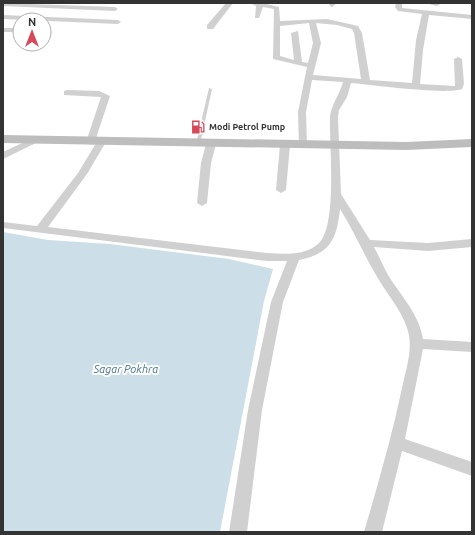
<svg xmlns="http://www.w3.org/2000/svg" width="475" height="535" font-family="Ubuntu,sans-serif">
<rect width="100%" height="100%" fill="#fff"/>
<path fill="#ccdee7" d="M 3,232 L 48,240 L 110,244 L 229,259 L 273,269 L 264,301 L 220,532 L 3,532 Z"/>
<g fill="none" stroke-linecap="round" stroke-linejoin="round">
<path fill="#d0d0d0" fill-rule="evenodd" d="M 209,88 L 212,89 L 200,144 L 198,145 L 196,144 Z"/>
<g fill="#d0d0d0" fill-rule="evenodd">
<path d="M 3,3 L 115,7 L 118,9 L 115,11 L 3,6 Z"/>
<path d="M 226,3 L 233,3 L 213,29 L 207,29 L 207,25 Z"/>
<path d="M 250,3 L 263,3 L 279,7 L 280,21 L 327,19 L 358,26 L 362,33 L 370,80 L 412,83 L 416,40 L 422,14 L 398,11 L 395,7 L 396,3 L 402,3 L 402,8 L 472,15 L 472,19 L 429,15 L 423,50 L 420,84 L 455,86 L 454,59 L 458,57 L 462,59 L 464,84 L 462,89 C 445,95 374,85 351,83 L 347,97 L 339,110 L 338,117 L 341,194 L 370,240 L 428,243 L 472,239 L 472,247 L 428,251 L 374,247 C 379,256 383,266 388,275 C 401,296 419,314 423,339 L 472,342 L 472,352 L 423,349 L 405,439 L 472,462 L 472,476 L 402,451 L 382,532 L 364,532 C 378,484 392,436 402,388 C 406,369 414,347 407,328 C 401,309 386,293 376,275 C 363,253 354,231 340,209 C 337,239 330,254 299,260 L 283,302 L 262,410 L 247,532 L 229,532 L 248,410 L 271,302 L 287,261 L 267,261 L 3,228 L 3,222 L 37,226 L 78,173 L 98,140 L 101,139 L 106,142 L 87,174 L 48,227 L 267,253 C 284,254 304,256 318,244 C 338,227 329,144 330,117 C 331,105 340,94 343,82 L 312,80 L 306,112 L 307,145 L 302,148 L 299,147 L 298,112 L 307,67 L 273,59 L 274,9 L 263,7 L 259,18 L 255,18 L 256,6 ZM 309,23 L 313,43 L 308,63 L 302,62 L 298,31 L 291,33 L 294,60 L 280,56 L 280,26 ZM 316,23 L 337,25 L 352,29 L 354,33 L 361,79 L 313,75 L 321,43 Z"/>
<path d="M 330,3 L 337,3 L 332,7 L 329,5 Z"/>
<path d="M 425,3 L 440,3 L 440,4 L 437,6 Z"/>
<path d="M 3,15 L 118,20 L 121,22 L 118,24 L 3,19 Z"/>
<rect x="3" y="28" width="17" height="4"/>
<path d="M 44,29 L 49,29 L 50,31 L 44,33 Z"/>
<path d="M 67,90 L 99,91 L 110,96 L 94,144 L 91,145 L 86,142 L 101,97 L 64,95 L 64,91 Z"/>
<path d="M 35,137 L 38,138 L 38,142 L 3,159 L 3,152 Z"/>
<path d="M 211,141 L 216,144 L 211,163 L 207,203 L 202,206 L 197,203 L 201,163 L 206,144 Z"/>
<path d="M 285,142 L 290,145 L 286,190 L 281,193 L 276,190 L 280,145 Z"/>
</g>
<path fill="#bdbdbd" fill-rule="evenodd" d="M 3,135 L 406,142 L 472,139 L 472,147 L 406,150 L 3,143 Z"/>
</g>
<defs>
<g id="fuel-bare" transform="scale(1.08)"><path d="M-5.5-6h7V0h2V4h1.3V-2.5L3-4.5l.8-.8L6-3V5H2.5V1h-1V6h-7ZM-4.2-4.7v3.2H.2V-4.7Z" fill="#d6495b" stroke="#fff" stroke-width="2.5" paint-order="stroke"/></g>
</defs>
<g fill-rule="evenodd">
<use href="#fuel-bare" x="198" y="127"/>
</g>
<g text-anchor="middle" stroke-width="4" stroke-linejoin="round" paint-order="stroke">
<g font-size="9" font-weight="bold" fill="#333" stroke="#fff" text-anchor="start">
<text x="209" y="130">Modi Petrol Pump</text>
</g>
<g font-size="11" font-style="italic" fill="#47778e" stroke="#fff">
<text x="126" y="373">Sagar Pokhra</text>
</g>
</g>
<rect width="475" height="535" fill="none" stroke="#333333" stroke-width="8"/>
<g transform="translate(32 32)"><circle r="19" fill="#ffffff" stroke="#adadad"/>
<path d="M0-3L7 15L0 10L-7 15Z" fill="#d6495b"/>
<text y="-6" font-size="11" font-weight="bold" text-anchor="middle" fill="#333333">N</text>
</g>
</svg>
